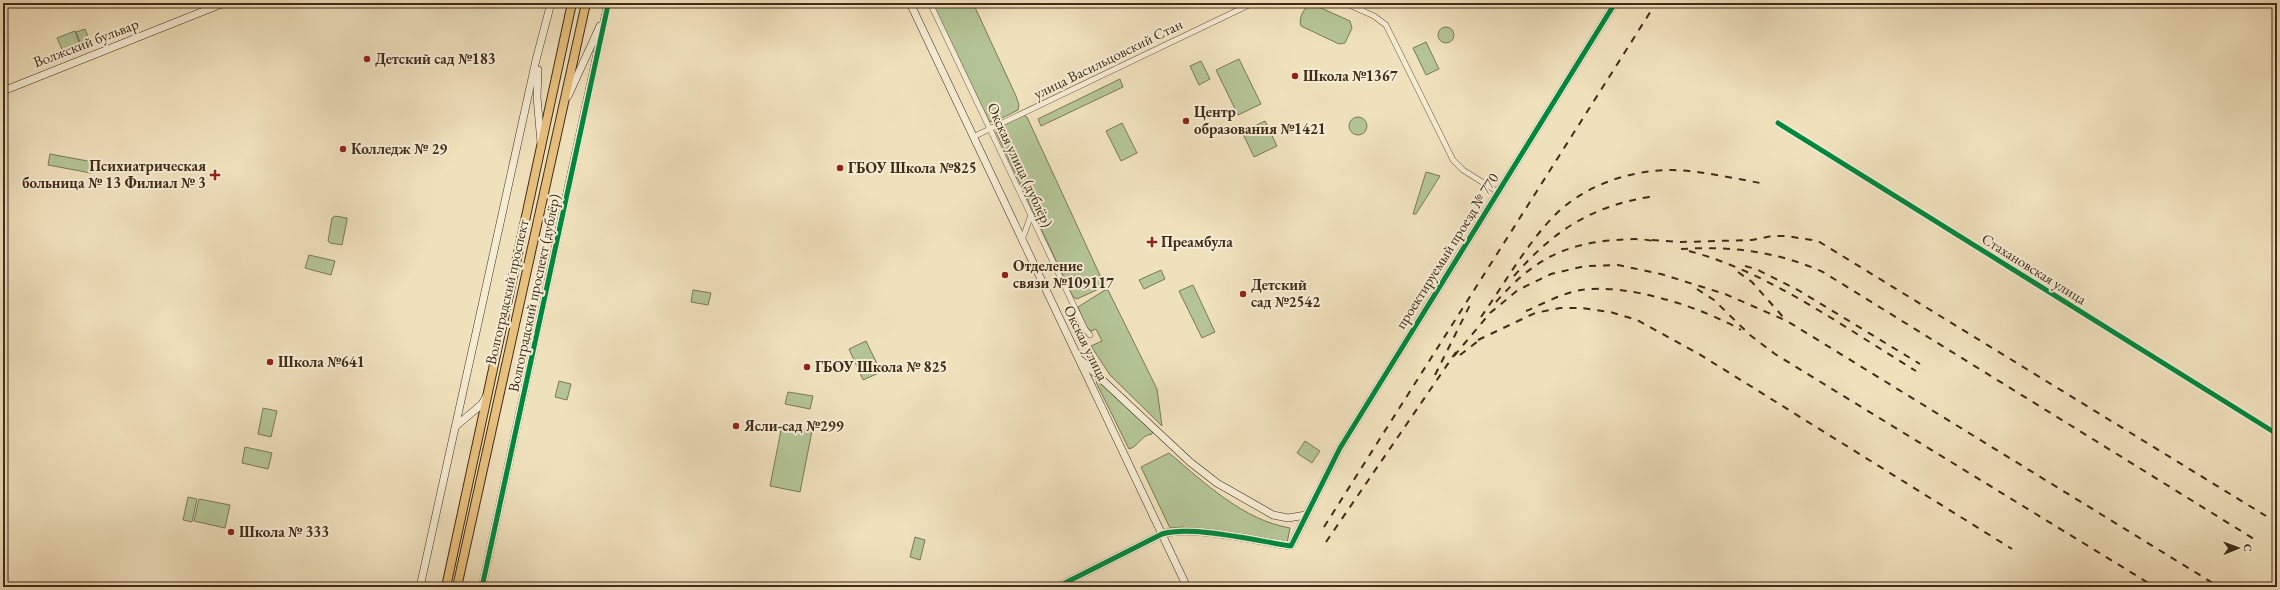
<svg xmlns="http://www.w3.org/2000/svg" width="2280" height="590" font-family="'EB Garamond',serif">
<rect width="100%" height="100%" fill="#f0e1bd"/>
<filter id="stains"><feTurbulence type="fractalNoise" baseFrequency=".005" numOctaves="4"/><feColorMatrix values="0 0 0 0 .2 0 0 0 0 .09 0 0 0 0 .02 0 0 0 .5 -.17"/></filter>
<radialGradient id="worn" r=".72"><stop offset=".6" stop-color="#630" stop-opacity="0"/><stop offset="1" stop-color="#630" stop-opacity=".3"/></radialGradient>
<g fill="#b4c496" stroke="#7a7857">
<path d="M 932,3 L 973,3 L 1016,96 L 1019,105 L 1018,110 L 994,122 L 989,121 Z"/>
<path d="M 1312,4 L 1350,21 L 1352,28 L 1345,43 L 1339,44 L 1301,26 C 1298,19 1304,6 1312,4 Z"/>
<circle cx="1446" cy="35" r="8"/>
<path d="M 85,29 L 92,46 L 83,49 L 76,32 Z"/>
<path d="M 75,31 L 81,48 L 64,54 L 57,38 Z"/>
<path d="M 1426,42 L 1439,69 L 1426,75 L 1413,48 Z"/>
<path d="M 1239,59 L 1261,104 L 1238,115 L 1216,70 Z"/>
<path d="M 1201,61 L 1210,79 L 1199,85 L 1190,66 Z"/>
<path d="M 1120,79 L 1123,87 L 1041,126 L 1038,119 Z"/>
<path d="M 1023,115 L 1027,117 L 1104,284 L 1103,287 L 1077,299 L 1073,297 L 996,132 L 998,128 Z"/>
<circle cx="1358" cy="126" r="9"/>
<path d="M 1265,121 L 1277,146 L 1254,157 L 1242,132 Z"/>
<path d="M 1122,123 L 1137,153 L 1121,161 L 1106,131 Z"/>
<path d="M 50,154 L 93,162 L 91,173 L 48,165 Z"/>
<path d="M 1426,172 L 1440,176 L 1416,214 L 1413,214 Z"/>
<path d="M 335,216 L 347,218 L 347,220 L 342,245 L 330,243 L 328,241 L 332,218 Z"/>
<path d="M 309,255 L 335,261 L 331,275 L 305,268 Z"/>
<path d="M 1161,270 L 1165,279 L 1144,289 L 1139,280 Z"/>
<path d="M 1193,285 L 1215,332 L 1202,338 L 1179,291 Z"/>
<path d="M 693,290 L 711,293 L 708,305 L 691,302 Z"/>
<path d="M 1105,290 L 1108,290 L 1157,389 L 1162,426 L 1110,375 L 1091,346 L 1102,341 L 1096,329 L 1091,331 L 1087,328 L 1078,307 Z"/>
<path d="M 866,341 L 881,372 L 863,380 L 849,349 Z"/>
<path d="M 1098,380 L 1153,431 L 1152,434 C 1141,435 1138,447 1129,449 L 1096,382 Z"/>
<path d="M 559,381 L 571,384 L 567,400 L 555,397 Z"/>
<path d="M 788,392 L 813,396 L 810,409 L 785,404 Z"/>
<path d="M 263,408 L 277,411 L 271,437 L 258,434 Z"/>
<path d="M 782,425 L 812,431 L 800,492 L 770,486 Z"/>
<path d="M 1305,441 L 1320,451 L 1312,463 L 1297,453 Z"/>
<path d="M 245,447 L 272,453 L 268,469 L 242,463 Z"/>
<path d="M 1169,453 C 1205,483 1243,520 1290,528 L 1287,543 L 1182,527 L 1170,528 L 1141,467 Z"/>
<path d="M 188,497 L 197,499 L 192,522 L 183,520 Z"/>
<path d="M 199,499 L 230,505 L 225,528 L 194,521 Z"/>
<path d="M 915,537 L 925,540 L 920,560 L 910,557 Z"/>
</g>
<g fill="none" stroke-linecap="round" stroke-linejoin="round">
<g stroke="#6d5941" stroke-width="6">
<g id="street">
<path d="M 930,3 L 1085,329 L 1090,335"/>
<path d="M 1345,3 L 1374,16 L 1386,25 L 1453,160 L 1463,170 L 1498,192"/>
<path d="M 1361,10 L 1364,3"/>
<path d="M 1778,123 L 2277,434"/>
<path d="M 973,137 L 1253,3"/>
<path d="M 1022,240 L 1031,215"/>
</g>
</g>
<g stroke="#412c18" stroke-width="8">
<g id="secondary">
<path d="M 910,3 L 1187,587"/>
<path d="M 538,70 L 537,97 L 541,143"/>
<path d="M 3,91 L 224,3"/>
<path d="M 568,96 L 600,26"/>
<path d="M 1082,361 L 1190,462 L 1217,483 L 1273,515 L 1288,518 L 1306,515"/>
<path d="M 456,426 L 482,404 L 486,397"/>
<path d="M 420,587 L 536,60 L 551,3"/>
<path d="M 482,587 L 608,3"/>
<path d="M 1057,587 L 1162,534 C 1193,525 1257,541 1291,546 L 1340,448 L 1615,3"/>
</g>
</g>
<g stroke="#412c18" stroke-width="10">
<g id="primary">
<path d="M 446,587 L 572,3"/>
<path d="M 457,587 L 586,3"/>
</g>
</g>
<use href="#street" stroke="#f5ecd4" stroke-width="5"/>
<use href="#secondary" stroke="#f5ecd4" stroke-width="7"/>
<use href="#primary" stroke="#e8c07e" stroke-width="8"/>
<g stroke="#412c18" stroke-width="2" stroke-dasharray="7 7" stroke-linecap="butt">
<path d="M 1652,240 L 1681,242 L 1752,240 L 1772,236 L 1786,236 L 1818,241 L 2266,516"/>
<path d="M 1681,249 C 1731,246 1776,251 1823,272 L 2254,539"/>
<path d="M 1689,251 C 1769,272 1845,328 1916,371"/>
<path d="M 1745,266 L 1756,269 L 1798,290 L 1920,364"/>
<path d="M 1738,272 L 1752,282 L 1784,318"/>
<path d="M 1514,276 C 1555,229 1592,206 1654,196"/>
<path d="M 1697,289 L 1714,300 L 1750,335 L 1775,354 L 2155,587"/>
<path d="M 1496,302 C 1531,262 1563,243 1617,240 C 1629,239 1644,238 1656,242"/>
<path d="M 1526,311 C 1543,304 1562,293 1581,290 C 1627,283 1701,307 1741,330"/>
<path d="M 1481,317 C 1505,283 1527,243 1556,214 C 1587,184 1631,170 1673,170 C 1704,171 1736,179 1766,184"/>
<path d="M 1478,340 L 1535,313 L 1560,308 L 1581,308 L 1610,312 L 1637,320 L 1699,354 L 2012,549"/>
<path d="M 1460,355 L 1482,338"/>
<path d="M 1454,356 L 1490,313 L 1518,290 L 1551,274 L 1585,266 L 1618,265 L 1661,274 L 1725,294 L 1787,321 L 2216,585"/>
<path d="M 1435,375 L 1471,303"/>
<path d="M 1324,527 L 1656,3"/>
<path d="M 1326,542 L 1456,352"/>
</g>
<g stroke="#f5ecd4" stroke-width="8">
<g id="cycleway">
<path d="M 1778,123 L 2277,434"/>
<path d="M 482,587 L 608,5"/>
<path d="M 1057,587 L 1162,534 C 1193,525 1257,541 1291,546 L 1340,448 L 1615,3"/>
</g>
</g>
<use href="#cycleway" stroke="#00873e" stroke-width="5"/>
</g>
<g fill="#8f2418" stroke="#f5ecd4" stroke-width="1.5">
<circle cx="367" cy="59" r="4"/>
<circle cx="1295" cy="76" r="4"/>
<circle cx="1186" cy="121" r="4"/>
<circle cx="343" cy="149" r="4"/>
<circle cx="840" cy="168" r="4"/>
<path d="M213 169h4v4h4v4h-4v4h-4v-4h-4v-4h4z"/>
<path d="M1150 236h4v4h4v4h-4v4h-4v-4h-4v-4h4z"/>
<circle cx="1005" cy="275" r="4"/>
<circle cx="1243" cy="294" r="4"/>
<circle cx="270" cy="362" r="4"/>
<circle cx="807" cy="367" r="4"/>
<circle cx="736" cy="426" r="4"/>
<circle cx="231" cy="532" r="4"/>
</g>
<g text-anchor="middle" stroke-width="4" stroke-linejoin="round" paint-order="stroke">
<g font-size="15" fill="#412c18" stroke="#f5ecd4">
<text transform="translate(86 43) rotate(-21)" y="5">Волжский бульвар</text>
<text transform="translate(1108 59) rotate(-26)" y="5">улица Васильцовский Стан</text>
<text transform="translate(1020 165) rotate(65)" y="5">Окская улица (дублёр)</text>
<text transform="translate(1447 251) rotate(-58)" y="5">проектируемый проезд № 770</text>
<text transform="translate(2034 269) rotate(32)" y="5">Стахановская улица</text>
<text transform="translate(507 292) rotate(-77)" y="5">Волгоградский проспект</text>
<text transform="translate(534 293) rotate(-78)" y="5">Волгоградский проспект (дублёр)</text>
<text transform="translate(1086 343) rotate(64)" y="5">Окская улица</text>
</g>
<g font-size="15" font-weight="bold" fill="#412c18" stroke="#f5ecd4" text-anchor="start">
<text x="375" y="64">Детский сад №183</text>
<text x="1303" y="81">Школа №1367</text>
<text x="1194" y="117">Центр<tspan x="1194" dy="17">образования №1421</tspan></text>
<text x="351" y="154">Колледж № 29</text>
<text x="206" y="171" text-anchor="end">Психиатрическая<tspan x="206" dy="17">больница № 13 Филиал № 3</tspan></text>
<text x="848" y="173">ГБОУ Школа №825</text>
<text x="1161" y="247">Преамбула</text>
<text x="1013" y="271">Отделение<tspan x="1013" dy="17">связи №109117</tspan></text>
<text x="1251" y="290">Детский<tspan x="1251" dy="17">сад №2542</tspan></text>
<text x="278" y="367">Школа №641</text>
<text x="815" y="372">ГБОУ Школа № 825</text>
<text x="744" y="431">Ясли-сад №299</text>
<text x="239" y="537">Школа № 333</text>
</g>
</g>
<rect width="2280" height="590" fill="none" stroke="#f0e1bd" stroke-width="16"/>
<rect x="4" y="4" width="2272" height="582" fill="none" stroke="#412c18" stroke-width="2"/>
<rect x="8" y="8" width="2264" height="574" fill="none" stroke="#412c18"/>
<g transform="translate(2238 548) rotate(89)" stroke="#f5ecd4" stroke-width="3" paint-order="stroke">
<path d="M0-3L7 15L0 10L-7 15Z" fill="#412c18"/>
<text y="-6" font-size="11" font-weight="bold" text-anchor="middle" fill="#412c18">С</text>
</g>
<rect width="100%" height="100%" filter="url(#stains)"/>
<rect width="100%" height="100%" fill="url(#worn)"/>
</svg>
